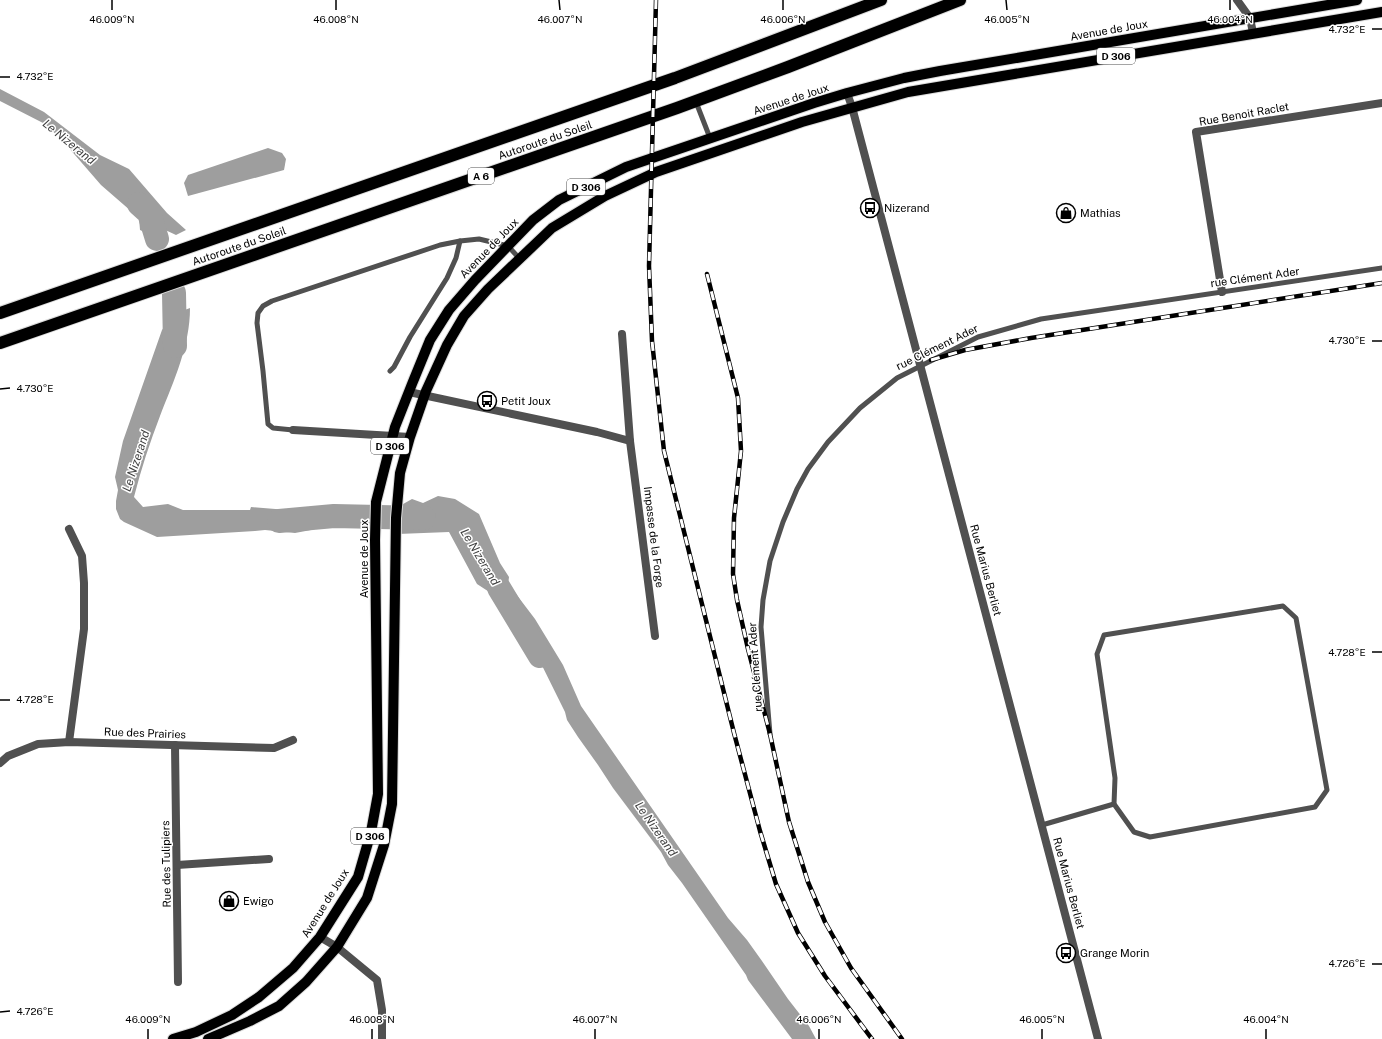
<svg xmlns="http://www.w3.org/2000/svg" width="1382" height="1039" font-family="'Public Sans',sans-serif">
<rect width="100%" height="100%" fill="#fff"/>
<g fill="#9e9e9e">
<path d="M 0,89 L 44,112 L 100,155 L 129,169 L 167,213 L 186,230 L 176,235 L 161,228 L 149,234 L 140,230 L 139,218 L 101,185 L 62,140 L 45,124 L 0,101 Z"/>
<path d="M 268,148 L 282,153 L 286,159 L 284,170 L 188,196 L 184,183 L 188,175 Z"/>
<path d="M 190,308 C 190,346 174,380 160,416 C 150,442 141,469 134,497 L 143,507 L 168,504 L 183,510 L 250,510 L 251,507 L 312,512 L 311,530 L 295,533 L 265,530 L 255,531 L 157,537 L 124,522 L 120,519 L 116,509 L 116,501 L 118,490 L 115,477 L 123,441 L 162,330 L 174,314 Z"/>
<path d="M 438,496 L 455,499 L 479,514 L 500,563 L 509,577 L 508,585 L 514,596 L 516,594 L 535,619 L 563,665 L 581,706 L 728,918 L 747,940 L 762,961 L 788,999 L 809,1026 L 816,1039 L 792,1039 L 748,980 L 746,975 L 682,883 L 668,865 L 661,852 L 613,788 L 598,765 L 578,737 L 567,720 L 565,712 L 519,619 L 500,599 L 477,584 L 449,532 L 398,534 L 396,508 L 412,499 L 423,503 Z"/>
</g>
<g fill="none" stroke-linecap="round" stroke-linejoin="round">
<g stroke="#9e9e9e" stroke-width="24">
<path d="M 139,204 L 149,213 L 157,239"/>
<path d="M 174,293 L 175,346"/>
<path d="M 279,521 L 334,516 L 424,518"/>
<path d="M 499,588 L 540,656"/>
</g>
<g stroke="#dbdbdb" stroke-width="12">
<g id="primary">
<path d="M 173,1039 L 196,1032 L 232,1015 L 259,997 L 293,968 L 320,937 L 358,877 L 371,832 L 378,794 L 375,540 L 376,502 L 395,427 L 412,384 L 430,340 L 449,310 L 475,280 L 533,220 L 559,200 L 626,167 L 814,103 L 847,93 L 904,78 L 940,71 L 1357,0"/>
<path d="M 208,1039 L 250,1021 L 279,1006 L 306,982 L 337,947 L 367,898 L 384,845 L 392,804 L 396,518 L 400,473 L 410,437 L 426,391 L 447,345 L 464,316 L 488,289 L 552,228 L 605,196 L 656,172 L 802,122 L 908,92 L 1382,12"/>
</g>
</g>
<g stroke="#dbdbdb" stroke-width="14">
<g id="highway">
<path d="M 0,313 L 675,78 L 881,0"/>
<path d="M 0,343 L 677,108 L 788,67 L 960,0"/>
</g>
</g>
<g stroke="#505050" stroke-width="5">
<path d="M 696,102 L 710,138"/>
<path d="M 390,371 L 394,367 L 410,337 L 447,278 L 456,258 L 460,241"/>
<path d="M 293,430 L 273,428 L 268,424 L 263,371 L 257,323 L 258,313 L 263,306 L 272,301 L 440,245 L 460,241 L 479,239 L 508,246 L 519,258"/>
<path d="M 1283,606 L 1296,618 L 1327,790 L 1315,807 L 1150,837 L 1134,832 L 1114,804 L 1115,778 L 1097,654 L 1104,635 Z"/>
<path d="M 770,734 L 761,627 L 763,600 L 770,561 L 783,522 L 797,489 L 808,469 L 828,442 L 860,408 L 897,378 L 978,337 L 1041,319 L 1382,268"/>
<path d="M 1042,825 L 1114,804"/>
</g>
<g stroke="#505050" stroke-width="8">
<path d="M 1237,0 L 1250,18 L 1253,33"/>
<path d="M 847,93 L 852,107 L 1098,1039"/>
<path d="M 1222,292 L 1196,132 L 1382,103"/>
<path d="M 622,334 L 630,441 L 655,636"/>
<path d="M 409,392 L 597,432 L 630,441"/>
<path d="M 293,430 L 410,437"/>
<path d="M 69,529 L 82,556 L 84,583 L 84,629 L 69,742"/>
<path d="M 175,745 L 178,982"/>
<path d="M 0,763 L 8,756 L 38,744 L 69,742 L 274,748 L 293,740"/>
<path d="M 177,865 L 269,859"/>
<path d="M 320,937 L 337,947 L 377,980 L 382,1010 L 382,1039"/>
</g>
<use href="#primary" stroke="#000" stroke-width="10"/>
<use href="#highway" stroke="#000" stroke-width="12"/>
<g stroke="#000" stroke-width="4.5">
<g id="rail">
<path d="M 656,0 L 649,266 L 652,341 L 664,451 L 734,733 L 760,831 L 776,884 L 798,933 L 825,976 L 872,1039"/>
<path d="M 707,274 L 738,398 L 741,451 L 734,518 L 733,574 L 737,600 L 748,649 L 770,734 L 789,822 L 808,882 L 825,922 L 851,968 L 902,1039"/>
<path d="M 931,360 L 965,350 L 1031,338 L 1382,283"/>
</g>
</g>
<use href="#rail" stroke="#fff" stroke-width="3" stroke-dasharray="9" stroke-linecap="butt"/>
</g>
<path fill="none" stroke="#000" stroke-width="1.5" d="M 112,0 L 112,10M 336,0 L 336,10M 559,0 L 560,10M 783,0 L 783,10M 1006,0 L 1007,10M 1230,0 L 1230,10M 1372,29 L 1382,29M 0,77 L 10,77M 1372,341 L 1382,341M 0,389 L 10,388M 1372,652 L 1382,652M 0,700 L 10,700M 1372,964 L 1382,964M 0,1012 L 10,1011M 148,1029 L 148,1039M 372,1029 L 372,1039M 595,1029 L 595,1039M 819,1029 L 819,1039M 1042,1029 L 1042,1039M 1266,1029 L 1266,1039"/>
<defs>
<g id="bus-ring" transform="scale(1)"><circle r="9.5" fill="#fff" stroke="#000" stroke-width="1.5"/><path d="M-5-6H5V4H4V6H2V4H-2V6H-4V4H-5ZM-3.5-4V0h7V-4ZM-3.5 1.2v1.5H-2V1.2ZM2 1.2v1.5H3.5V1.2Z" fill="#000"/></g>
<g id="shop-ring" transform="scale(1)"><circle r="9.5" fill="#fff" stroke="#000" stroke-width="1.5"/><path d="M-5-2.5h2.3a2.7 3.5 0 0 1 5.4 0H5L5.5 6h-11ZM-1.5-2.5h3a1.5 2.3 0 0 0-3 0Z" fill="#000"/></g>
</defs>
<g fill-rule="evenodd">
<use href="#bus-ring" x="870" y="208"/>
<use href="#shop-ring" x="1066" y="213"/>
<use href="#bus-ring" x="487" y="401"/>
<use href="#shop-ring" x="229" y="901"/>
<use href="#bus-ring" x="1066" y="953"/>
</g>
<g text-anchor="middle" stroke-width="3" stroke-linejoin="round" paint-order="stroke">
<g fill="#fff" stroke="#4c4c4c" stroke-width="1">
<rect x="1097" y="48" width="38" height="16" rx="3"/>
<rect x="468" y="168" width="26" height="16" rx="3"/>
<rect x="567" y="179" width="38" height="16" rx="3"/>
<rect x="371" y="438" width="38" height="16" rx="3"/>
<rect x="351" y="828" width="38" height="16" rx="3"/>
</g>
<g font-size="10" font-weight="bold" fill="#000">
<text x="1116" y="60">D 306</text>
<text x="481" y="180">A 6</text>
<text x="586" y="191">D 306</text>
<text x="390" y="450">D 306</text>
<text x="370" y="840">D 306</text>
</g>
<g font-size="11" fill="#000" stroke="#fff">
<text transform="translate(1109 30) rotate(-10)" y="4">Avenue de Joux</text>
<text transform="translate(791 99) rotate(-18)" y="4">Avenue de Joux</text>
<text transform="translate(1244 114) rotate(-10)" y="4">Rue Benoit Raclet</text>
<text transform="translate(545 140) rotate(-19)" y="4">Autoroute du Soleil</text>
<text transform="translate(239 246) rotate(-19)" y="4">Autoroute du Soleil</text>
<text transform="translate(489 248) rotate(-46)" y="4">Avenue de Joux</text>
<text transform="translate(1255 277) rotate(-8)" y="4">rue Clément Ader</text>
<text transform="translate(937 347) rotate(-26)" y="4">rue Clément Ader</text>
<text transform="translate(654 537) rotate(83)" y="4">Impasse de la Forge</text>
<text transform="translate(364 559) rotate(-90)" y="4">Avenue de Joux</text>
<text transform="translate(986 570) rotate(75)" y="4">Rue Marius Berliet</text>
<text transform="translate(755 667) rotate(-94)" y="4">rue Clément Ader</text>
<text transform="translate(145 733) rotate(2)" y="4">Rue des Prairies</text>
<text transform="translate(166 864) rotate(-91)" y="4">Rue des Tulipiers</text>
<text transform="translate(1069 883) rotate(75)" y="4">Rue Marius Berliet</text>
<text transform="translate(325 903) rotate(-58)" y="4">Avenue de Joux</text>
</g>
<g font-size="11" fill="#000" stroke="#fff" text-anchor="start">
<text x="884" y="212">Nizerand</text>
<text x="1080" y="217">Mathias</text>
<text x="501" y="405">Petit Joux</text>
<text x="243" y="905">Ewigo</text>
<text x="1080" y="957">Grange Morin</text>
</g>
<g font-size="12" font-style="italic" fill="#3f3f3f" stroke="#fff">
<text transform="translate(69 142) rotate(39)" y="4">Le Nizerand</text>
<text transform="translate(136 461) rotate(-72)" y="4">Le Nizerand</text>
<text transform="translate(480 557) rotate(59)" y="4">Le Nizerand</text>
<text transform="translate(656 829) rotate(55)" y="4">Le Nizerand</text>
</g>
</g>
<g font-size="10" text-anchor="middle" fill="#000" stroke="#fff" stroke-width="3" stroke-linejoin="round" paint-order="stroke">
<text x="112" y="23">46.009°N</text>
<text x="336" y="23">46.008°N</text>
<text x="560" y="23">46.007°N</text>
<text x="783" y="23">46.006°N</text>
<text x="1007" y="23">46.005°N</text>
<text x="1230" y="23">46.004°N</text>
<text x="1347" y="33">4.732°E</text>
<text x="35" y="80">4.732°E</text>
<text x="1347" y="344">4.730°E</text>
<text x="35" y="392">4.730°E</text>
<text x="1347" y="656">4.728°E</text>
<text x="35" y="703">4.728°E</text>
<text x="1347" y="967">4.726°E</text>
<text x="35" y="1015">4.726°E</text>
<text x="148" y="1023">46.009°N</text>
<text x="372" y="1023">46.008°N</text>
<text x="595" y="1023">46.007°N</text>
<text x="819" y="1023">46.006°N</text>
<text x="1042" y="1023">46.005°N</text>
<text x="1266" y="1023">46.004°N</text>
</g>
</svg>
